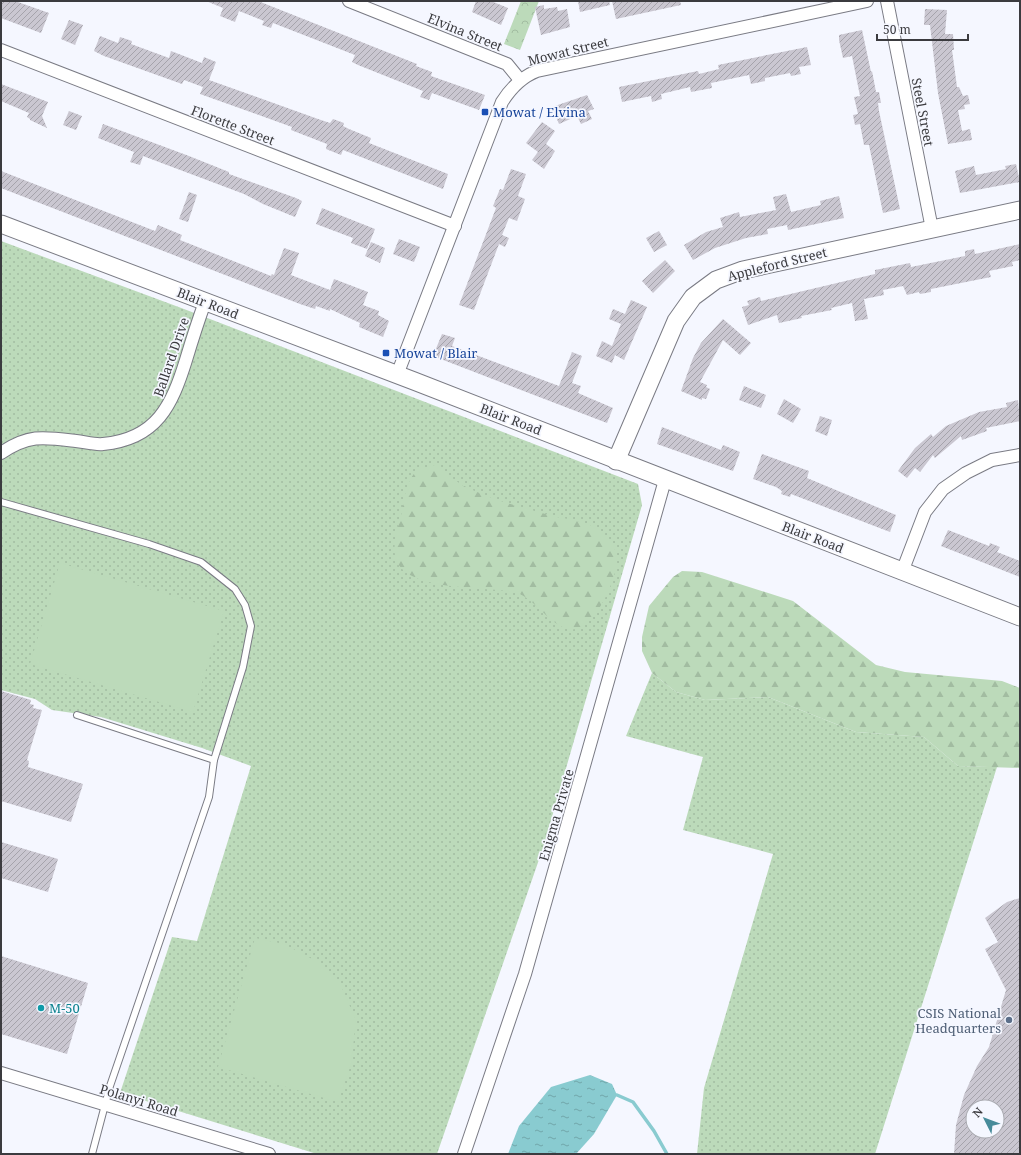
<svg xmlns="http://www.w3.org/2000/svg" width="1021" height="1155" font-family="'Noto Serif',serif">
<defs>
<pattern id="grass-dots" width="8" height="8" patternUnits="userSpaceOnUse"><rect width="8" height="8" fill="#bcdaba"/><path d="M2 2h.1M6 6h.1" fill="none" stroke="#a2bca1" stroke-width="1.8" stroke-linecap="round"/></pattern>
<pattern id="forest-firs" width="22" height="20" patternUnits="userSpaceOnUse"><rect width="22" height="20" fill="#bcdaba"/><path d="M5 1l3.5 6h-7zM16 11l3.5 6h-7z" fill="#a2bca1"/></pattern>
<pattern id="park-crowns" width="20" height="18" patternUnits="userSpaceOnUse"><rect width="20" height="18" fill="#bcdaba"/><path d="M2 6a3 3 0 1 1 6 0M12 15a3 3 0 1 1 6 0" fill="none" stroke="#a2bca1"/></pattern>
<pattern id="water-ripples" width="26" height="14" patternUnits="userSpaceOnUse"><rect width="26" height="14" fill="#89cbd0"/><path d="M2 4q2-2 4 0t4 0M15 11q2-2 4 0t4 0" fill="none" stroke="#71a6aa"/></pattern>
<pattern id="building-hatch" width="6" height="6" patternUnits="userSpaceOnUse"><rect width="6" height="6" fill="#cac7d1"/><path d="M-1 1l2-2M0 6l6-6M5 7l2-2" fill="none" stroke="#a5a3ab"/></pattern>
</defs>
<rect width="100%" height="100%" fill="#f5f7ff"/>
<g fill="url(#grass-dots)">
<path d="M 1,241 L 184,309 L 638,484 L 642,505 L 543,848 L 437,1154 L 317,1154 L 120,1093 L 172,937 L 197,941 L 251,766 L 202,748 L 101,717 L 52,710 L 35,699 L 1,690 Z"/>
<path d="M 652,673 L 676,692 L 705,700 L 768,697 L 856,732 L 924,737 L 958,766 L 997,767 L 875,1154 L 697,1154 L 704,1088 L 773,854 L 683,830 L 703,757 L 626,736 Z"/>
</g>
<g fill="url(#forest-firs)">
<path d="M 435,465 C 444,472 453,479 462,485 C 489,499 520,507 549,515 C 566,520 584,519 599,530 C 605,535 613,544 616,552 C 622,571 597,625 576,629 C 554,633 537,599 517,593 C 489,585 401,594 395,555 C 393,542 398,528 401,516 C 404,502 406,476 420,469 C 424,467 430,466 435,465 Z"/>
<path d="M 682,571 L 702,572 L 793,601 L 876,665 L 905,672 L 1002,681 L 1020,688 L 1020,768 L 958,766 L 924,737 L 856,732 L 768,697 L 705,700 L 676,692 L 652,673 L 642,651 L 642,637 L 649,606 L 673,577 Z"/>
</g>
<path fill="url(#park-crowns)" d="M 521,1 L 539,1 L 520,50 L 504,44 Z"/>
<g fill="#bcdaba">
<path d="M 60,563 L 224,611 L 193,712 L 30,664 Z"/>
<path d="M 255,938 L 284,944 L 314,960 L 342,988 L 356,1020 L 351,1064 L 338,1102 L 218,1067 Z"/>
</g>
<path fill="url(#water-ripples)" d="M 590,1075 L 612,1084 L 617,1095 L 594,1134 L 576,1154 L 508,1154 L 519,1126 L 551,1087 Z"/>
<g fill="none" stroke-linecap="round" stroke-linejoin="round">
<path stroke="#89cbd0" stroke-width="3.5" d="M 617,1095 L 633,1102 L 654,1131 L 667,1154"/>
</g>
<g fill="url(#building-hatch)" fill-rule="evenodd">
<path d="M 1,1 L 15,1 L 49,13 L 41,33 L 1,18 Z"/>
<path d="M 206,1 L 258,1 L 417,64 L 416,66 L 432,72 L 431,76 L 485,95 L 479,110 L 432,93 L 429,100 L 420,97 L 423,91 L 358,65 L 352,62 L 355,55 L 273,23 L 271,28 L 262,25 L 264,21 L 239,11 L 235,22 L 220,16 L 223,8 Z"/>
<path d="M 476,1 L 491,1 L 508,8 L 501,25 L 472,12 Z"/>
<path d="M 578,1 L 609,1 L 610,5 L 580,12 Z"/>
<path d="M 612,1 L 680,1 L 681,5 L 616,19 Z"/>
<path d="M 544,5 L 544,9 L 557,7 L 558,11 L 567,9 L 570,27 L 541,35 L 535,7 Z"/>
<path d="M 925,9 L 947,10 L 945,34 L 953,34 L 954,50 L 952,50 L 957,87 L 959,87 L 963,96 L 968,95 L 970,104 L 964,105 L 965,109 L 958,110 L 962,131 L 970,129 L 972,140 L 948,144 L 938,93 L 930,25 L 924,25 Z"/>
<path d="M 69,20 L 83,25 L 75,45 L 61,39 Z"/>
<path d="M 862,30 L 871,72 L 872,71 L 876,92 L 879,92 L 881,103 L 878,103 L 879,111 L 900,209 L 883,213 L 869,145 L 864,145 L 860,124 L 855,125 L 853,115 L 858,114 L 854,97 L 860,96 L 852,56 L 843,58 L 839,40 L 839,35 Z"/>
<path d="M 100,36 L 118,43 L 120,37 L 132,41 L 131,44 L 169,58 L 171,51 L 202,63 L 204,57 L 216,62 L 209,80 L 318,119 L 330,123 L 333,119 L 344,123 L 343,126 L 349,129 L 371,138 L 369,143 L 448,174 L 443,189 L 343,150 L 341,155 L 326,149 L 327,144 L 291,130 L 292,127 L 200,94 L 203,87 L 184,80 L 182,84 L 104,56 L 94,51 Z"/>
<path d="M 807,47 L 811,65 L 799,67 L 801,74 L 791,76 L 790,73 L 765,78 L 765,81 L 751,84 L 749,75 L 711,83 L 712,88 L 691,92 L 690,87 L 661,94 L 662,99 L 652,102 L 651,96 L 622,102 L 619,87 L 698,71 L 699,74 L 719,69 L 718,65 Z"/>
<path d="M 1,84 L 48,102 L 42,116 L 47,128 L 30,120 L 30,119 L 27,117 L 29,113 L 1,101 Z"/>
<path d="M 587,95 L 594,109 L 588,111 L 592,119 L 581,124 L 577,116 L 559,124 L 552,107 Z"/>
<path d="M 69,111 L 82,116 L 76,130 L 63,125 Z"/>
<path d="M 542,122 L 555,131 L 546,144 L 555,151 L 544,169 L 532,160 L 538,152 L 526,143 Z"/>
<path d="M 103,124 L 189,156 L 229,172 L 229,174 L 296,198 L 302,201 L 295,217 L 263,204 L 244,194 L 143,156 L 140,165 L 130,162 L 134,152 L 98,138 Z"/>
<path d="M 1016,164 L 1020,182 L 960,193 L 955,171 L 974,166 L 976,175 L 1006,169 L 1005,166 Z"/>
<path d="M 511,169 L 526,174 L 518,196 L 525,199 L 517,221 L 509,218 L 502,235 L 509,238 L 505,247 L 499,244 L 474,310 L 459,305 L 496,208 L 493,206 L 500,189 L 503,190 Z"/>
<path d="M 1,171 L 155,231 L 158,225 L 182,235 L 180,240 L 271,276 L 272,274 L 274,275 L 284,248 L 299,253 L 291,275 L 330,290 L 334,279 L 368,292 L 363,305 L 379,311 L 378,315 L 389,321 L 383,337 L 359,327 L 360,323 L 330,309 L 330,311 L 316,306 L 315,309 L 300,304 L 1,188 Z"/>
<path d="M 189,192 L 197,195 L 188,222 L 179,219 Z"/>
<path d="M 786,194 L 791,212 L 821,205 L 820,201 L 839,196 L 844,218 L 788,230 L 787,225 L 767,229 L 768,234 L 746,238 L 715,248 L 693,260 L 684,245 L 706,232 L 723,227 L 720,218 L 739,212 L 740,217 L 776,210 L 773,197 Z"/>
<path d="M 322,208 L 375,229 L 367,249 L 351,243 L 353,238 L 316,224 Z"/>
<path d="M 659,231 L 667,245 L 654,252 L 646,238 Z"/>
<path d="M 399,239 L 420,247 L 414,262 L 393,254 Z"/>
<path d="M 371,242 L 385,248 L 380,263 L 365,256 Z"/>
<path d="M 1020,244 L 1020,260 L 1012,262 L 1013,266 L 989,271 L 991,277 L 931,289 L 931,292 L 920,294 L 919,292 L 907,295 L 903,286 L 883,290 L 884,295 L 864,299 L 868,319 L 855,321 L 852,303 L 831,308 L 832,310 L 801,316 L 802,318 L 779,323 L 777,315 L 748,325 L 742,307 L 749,305 L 747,301 L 760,297 L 761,301 L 875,274 L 875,270 L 910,263 L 911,267 L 965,256 L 965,251 L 974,249 L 975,254 Z"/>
<path d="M 665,260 L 675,271 L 653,293 L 642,281 Z"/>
<path d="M 631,300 L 647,307 L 624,360 L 615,355 L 612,363 L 596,356 L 602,341 L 612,346 L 621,324 L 609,319 L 613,309 L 625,314 Z"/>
<path d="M 723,319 L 751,343 L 740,355 L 723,340 L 700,382 L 707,385 L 706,387 L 710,389 L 706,399 L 702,398 L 702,400 L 681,391 L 693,358 L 701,343 Z"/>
<path d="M 442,334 L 455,338 L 452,346 L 559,386 L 572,352 L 582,356 L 572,383 L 581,386 L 578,393 L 613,408 L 607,423 L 433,356 Z"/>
<path d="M 744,386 L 766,395 L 761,408 L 739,400 Z"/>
<path d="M 784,399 L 801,409 L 793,423 L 777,414 Z"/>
<path d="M 1018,400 L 1020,421 L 986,428 L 987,431 L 962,440 L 961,436 L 935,458 L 933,455 L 920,472 L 915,468 L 907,478 L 898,471 L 915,448 L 931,434 L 933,437 L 946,426 L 979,412 L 1007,407 L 1006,403 Z"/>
<path d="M 820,416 L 832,420 L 827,436 L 815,431 Z"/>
<path d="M 662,427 L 721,450 L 723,445 L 740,452 L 733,471 L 657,444 Z"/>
<path d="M 762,454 L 809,471 L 807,478 L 896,515 L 890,532 L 791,494 L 790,497 L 781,494 L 782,491 L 776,487 L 753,479 Z"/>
<path d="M 948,530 L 989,546 L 990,543 L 1000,547 L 997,552 L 1020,561 L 1020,577 L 941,546 Z"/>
<path d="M 1,691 L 31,700 L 30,704 L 34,705 L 33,708 L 42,710 L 27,760 L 29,761 L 28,767 L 83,784 L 71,822 L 1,801 Z"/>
<path d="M 1,842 L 58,859 L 48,892 L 1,878 Z"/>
<path d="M 1020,898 L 1020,1154 L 954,1154 L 956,1125 L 964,1095 L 977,1066 L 989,1047 L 1006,990 L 985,949 L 998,942 L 985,918 L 1007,902 ZM 973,1107 L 997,1107 L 997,1131 L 973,1131 Z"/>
<path d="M 1,956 L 88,983 L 67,1054 L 1,1034 Z"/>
</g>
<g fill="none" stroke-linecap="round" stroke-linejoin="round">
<g stroke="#7a7b84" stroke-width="8">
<g id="lane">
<path d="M 1,502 L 149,544 L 201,562 L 235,589 L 245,605 L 251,626 L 243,667 L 214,760 L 209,797 L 110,1086 L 92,1154"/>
<path d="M 77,715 L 214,760"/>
</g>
</g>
<g stroke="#7a7b84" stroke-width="14">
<g id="street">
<path d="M 349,1 L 507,64 L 520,80"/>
<path d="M 887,1 L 932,229"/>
<path d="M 1,50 L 455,226"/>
<path d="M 397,375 L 502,102 C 511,88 521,77 537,71 L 867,1"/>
<path d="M 1,453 C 29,434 44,437 76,441 C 85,442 95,445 103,444 C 157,439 172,405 186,360 C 192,340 198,321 205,302"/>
<path d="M 902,572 L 925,512 L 943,489 L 966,473 L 992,460 L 1020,455"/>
<path d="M 1,1073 L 269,1154"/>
<path d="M 464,1154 L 525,974 L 665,480"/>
</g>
</g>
<g stroke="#7a7b84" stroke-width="19">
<g id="secondary">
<path d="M 1,224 L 414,381 L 1020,617"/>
<path d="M 616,461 L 676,321 L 693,297 L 716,280 L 743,270 L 1020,210"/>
</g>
</g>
<use href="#lane" stroke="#fff" stroke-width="6"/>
<use href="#street" stroke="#fff" stroke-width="12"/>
<use href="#secondary" stroke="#fff" stroke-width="17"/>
</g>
<g fill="#1a4fb4" stroke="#f5f7ff" stroke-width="1.5">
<rect x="481" y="108" width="8" height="8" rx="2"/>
<rect x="382" y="349" width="8" height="8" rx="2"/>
</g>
<circle fill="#0f9aa8" stroke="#f5f7ff" stroke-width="1.5" cx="41" cy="1008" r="4"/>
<circle fill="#5c6f8a" stroke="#f5f7ff" stroke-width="1.5" cx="1009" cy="1020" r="4"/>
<g text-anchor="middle" stroke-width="3.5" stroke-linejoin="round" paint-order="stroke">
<g font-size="13" fill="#3b3b3f" stroke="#f5f7ff">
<text transform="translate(465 32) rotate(22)" y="5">Elvina Street</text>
<text transform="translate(568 51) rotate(-14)" y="5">Mowat Street</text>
<text transform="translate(923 112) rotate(79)" y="5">Steel Street</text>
<text transform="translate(233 125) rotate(21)" y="5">Florette Street</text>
<text transform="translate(777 264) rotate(-14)" y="5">Appleford Street</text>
<text transform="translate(208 303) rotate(21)" y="5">Blair Road</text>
<text transform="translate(171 357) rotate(-71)" y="5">Ballard Drive</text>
<text transform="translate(511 419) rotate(21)" y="5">Blair Road</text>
<text transform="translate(813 537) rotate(21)" y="5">Blair Road</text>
<text transform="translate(556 815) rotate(-74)" y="5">Enigma Private</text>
<text transform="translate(139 1100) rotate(17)" y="5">Polanyi Road</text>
</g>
<g font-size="13" fill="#164399" stroke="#f5f7ff" text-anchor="start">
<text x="493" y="117">Mowat / Elvina</text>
<text x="394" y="358">Mowat / Blair</text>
</g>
<g font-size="13" fill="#0d838f" stroke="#f5f7ff" text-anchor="start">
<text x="49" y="1013">M-50</text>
</g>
<g font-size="13" fill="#4e5e75" stroke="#f5f7ff" text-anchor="end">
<text x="1001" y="1018">CSIS National<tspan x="1001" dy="15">Headquarters</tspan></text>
</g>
</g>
<rect width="1021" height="1155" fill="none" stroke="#3b3b3f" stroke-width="4"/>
<g transform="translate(985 1119) rotate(312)"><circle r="19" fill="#f5f7ff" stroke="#abacb2"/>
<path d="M0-3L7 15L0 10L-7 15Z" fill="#478b9a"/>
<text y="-6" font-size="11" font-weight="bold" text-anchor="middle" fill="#3b3b3f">N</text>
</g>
<path d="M877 34v6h91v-6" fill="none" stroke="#3b3b3f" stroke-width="2"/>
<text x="883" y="34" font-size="12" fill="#3b3b3f" stroke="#f5f7ff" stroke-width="3" paint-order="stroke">50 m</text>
</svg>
